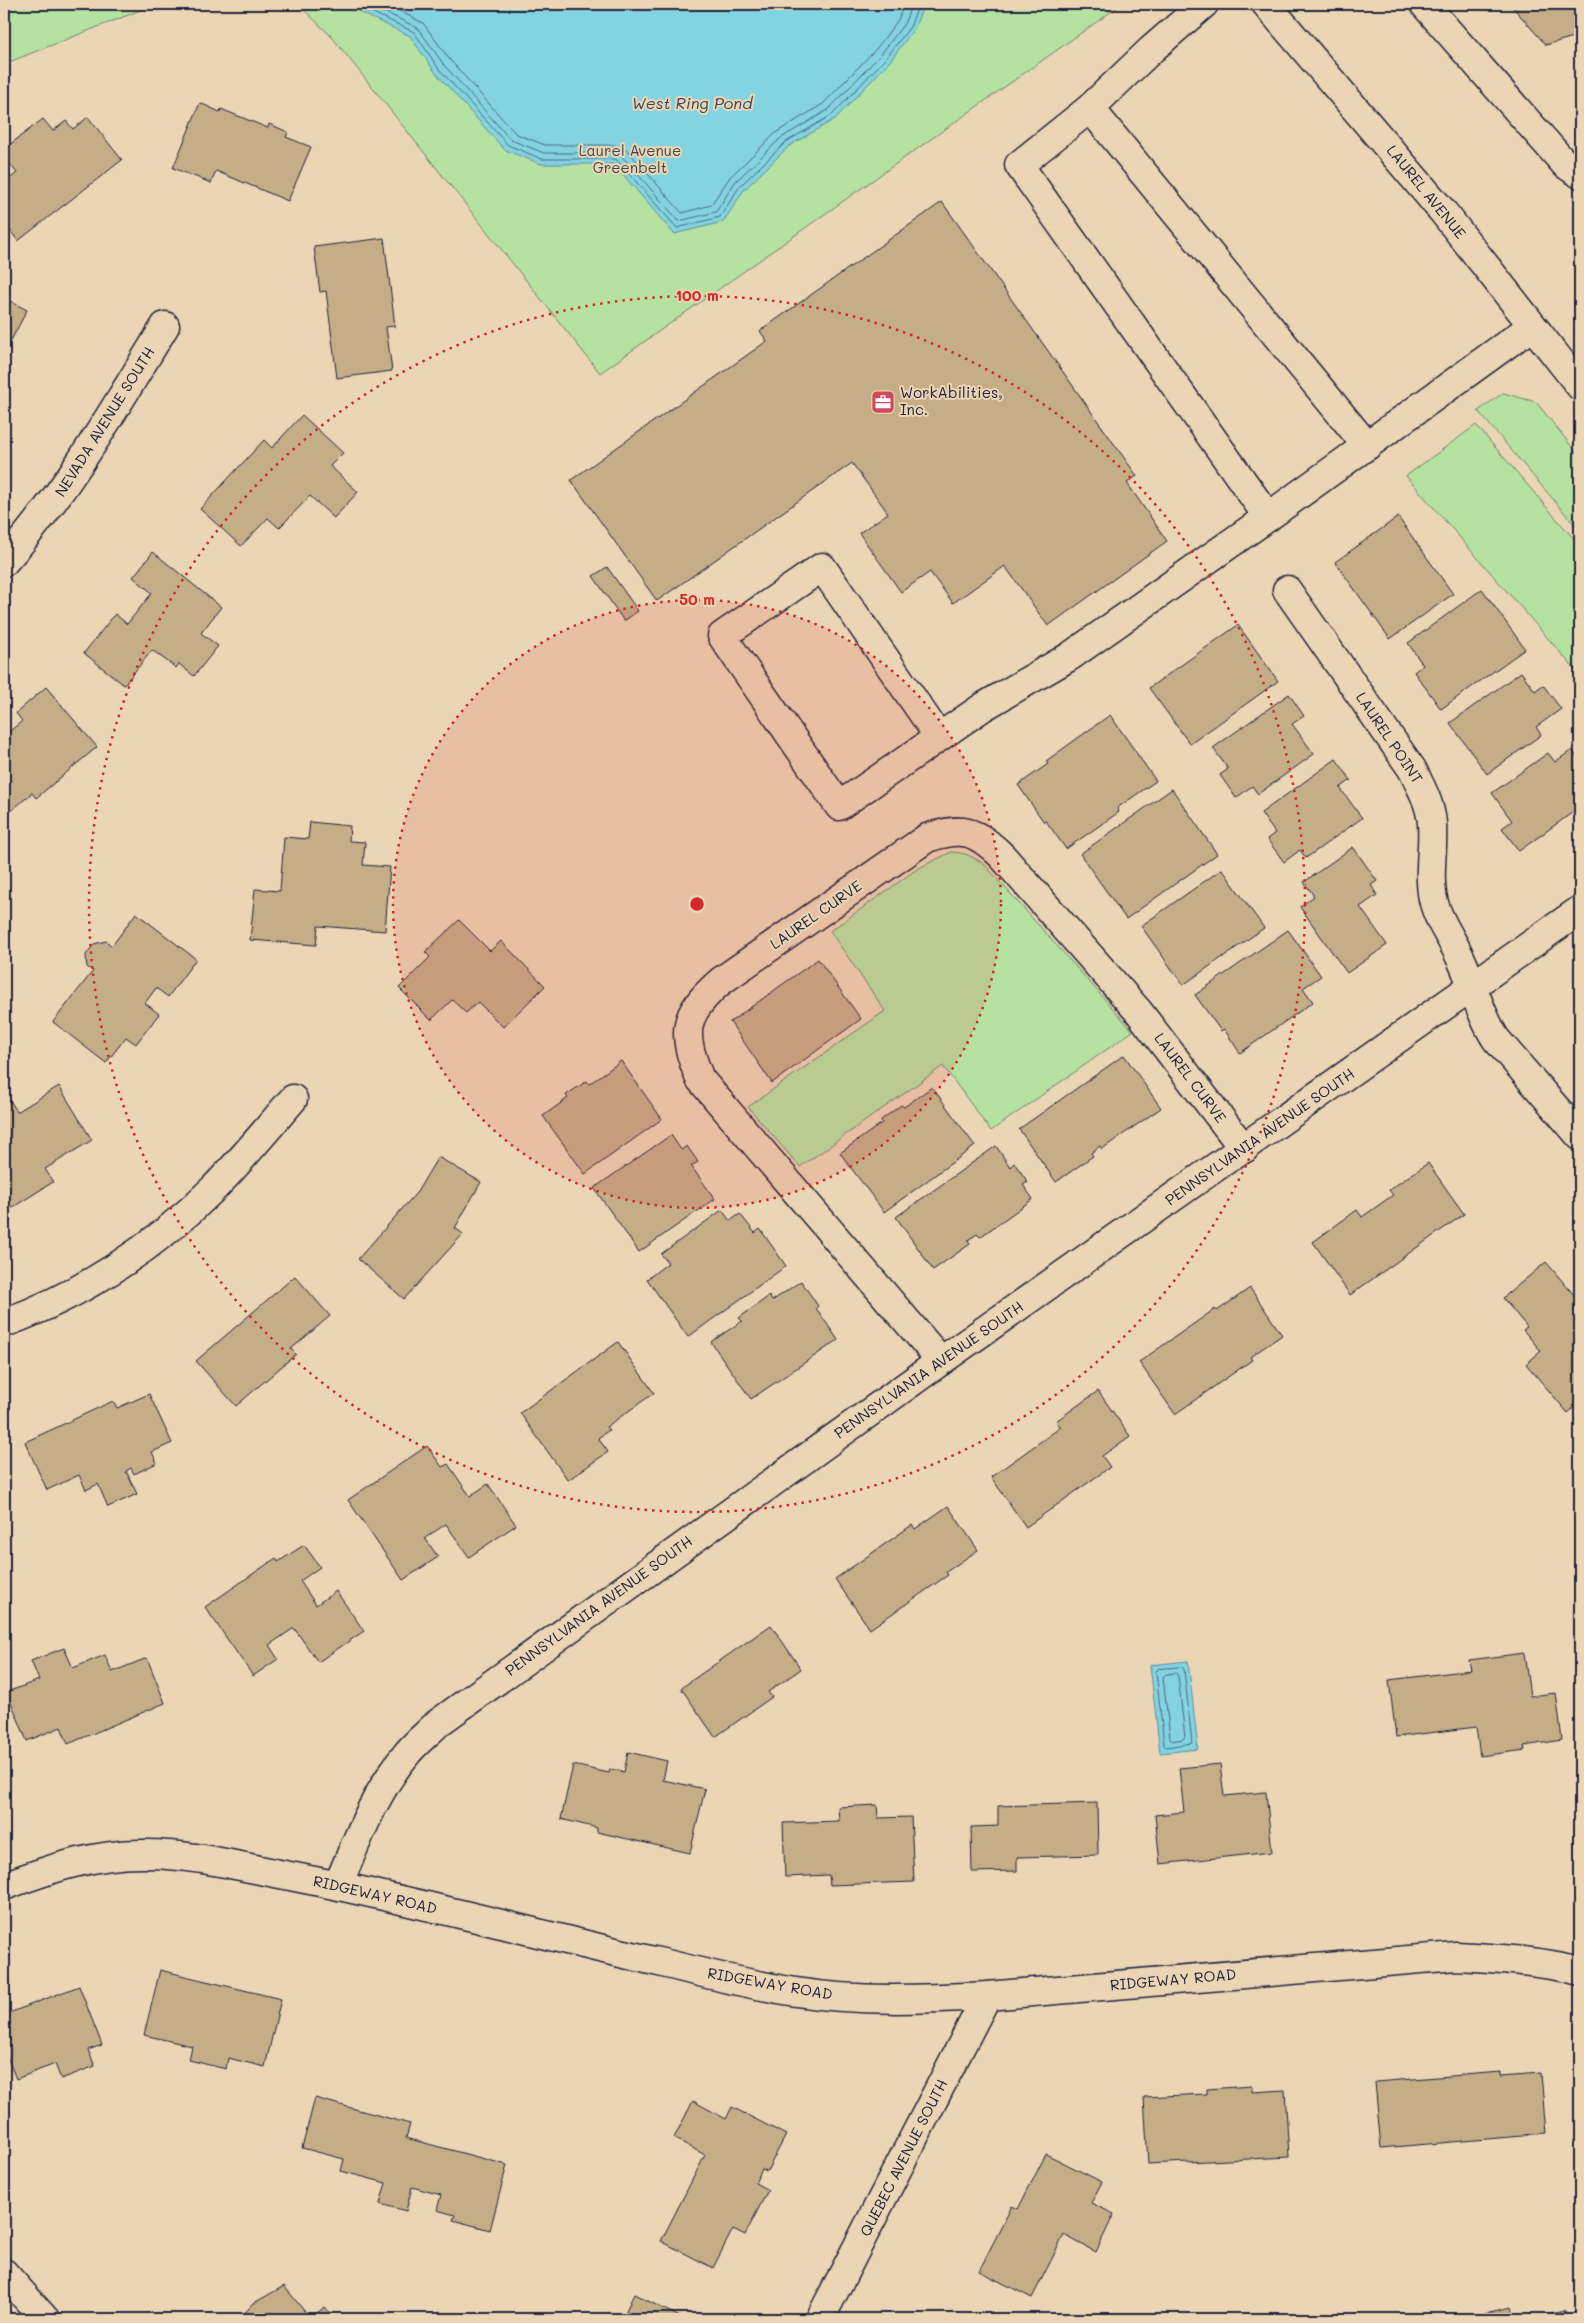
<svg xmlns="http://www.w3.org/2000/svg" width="1584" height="2323" font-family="Mali,sans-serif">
<rect width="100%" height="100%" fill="#ead5b4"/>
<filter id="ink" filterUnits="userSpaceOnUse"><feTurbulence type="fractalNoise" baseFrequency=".02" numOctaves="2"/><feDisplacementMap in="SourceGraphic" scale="10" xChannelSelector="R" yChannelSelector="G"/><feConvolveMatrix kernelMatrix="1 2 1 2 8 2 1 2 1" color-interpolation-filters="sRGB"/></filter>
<g filter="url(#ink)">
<g fill="#b5e2a0" stroke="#6c826e">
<path d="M 4,4 L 156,4 L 4,64 Z"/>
<path d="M 298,4 L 1122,4 L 600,373 L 332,37 Z"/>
<path d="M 1503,393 L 1536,402 L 1580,457 L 1580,531 L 1478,411 Z"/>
<path d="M 1476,425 L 1580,546 L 1580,675 L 1406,476 Z"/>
<path d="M 951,852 C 965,852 973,857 984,864 L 1133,1031 L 991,1131 L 943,1066 L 800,1167 L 748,1107 L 885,1011 L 830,931 L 917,869 Z"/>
</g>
<g fill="#84d3e1" stroke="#5d8c9f">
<path d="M 353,4 L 924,4 L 914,29 L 890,61 L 835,119 L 789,146 L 744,190 L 723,222 L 674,234 L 614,164 L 541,164 L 505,150 L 435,72 L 410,36 L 359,12 Z"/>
<path d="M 1188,1661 L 1198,1749 L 1160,1753 L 1150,1665 Z"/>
</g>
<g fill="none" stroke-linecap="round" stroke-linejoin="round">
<g stroke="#49697d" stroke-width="1">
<path d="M 359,4 L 363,8 L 414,32 L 439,69 L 508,145 L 542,159 L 616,159 L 677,228 L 720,217 L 740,186 L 786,142 L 832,115 L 886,58 L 910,27 L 919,4"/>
<path d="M 368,4 L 418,28 L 444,65 L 511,140 L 544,153 L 619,153 L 679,221 L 716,212 L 735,182 L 781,138 L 828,110 L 881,54 L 904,24 L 912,4"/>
<path d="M 386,4 L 423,23 L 450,60 L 516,134 L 545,145 L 614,145 L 628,151 L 682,213 L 711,205 L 730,177 L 777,132 L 823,104 L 876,49 L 898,20 L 904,4"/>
<path d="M 1182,1667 L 1184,1669 L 1192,1743 L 1166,1747 L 1164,1745 L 1156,1671 L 1158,1669 Z"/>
<path d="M 1176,1673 L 1178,1676 L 1185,1737 L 1183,1739 L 1172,1741 L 1170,1738 L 1163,1677 L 1165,1675 Z"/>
</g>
</g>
<g fill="#c4ae88" stroke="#22223b">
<path d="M 1510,4 L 1580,4 L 1580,35 L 1546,45 Z"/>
<path d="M 200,103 L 220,112 L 221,109 L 268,128 L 269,124 L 288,132 L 286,137 L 311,147 L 288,201 L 216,171 L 211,183 L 173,168 Z"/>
<path d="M 88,117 L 122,160 L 18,241 L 4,222 L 4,183 L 17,173 L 4,157 L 4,149 L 43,119 L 53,131 L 66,121 L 73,129 Z"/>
<path d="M 942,202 L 1137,476 L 1127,483 L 1167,541 L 1048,626 L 1005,566 L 953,603 L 930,572 L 901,592 L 859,533 L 888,513 L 852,463 L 657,601 L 571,480 L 767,341 L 760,331 Z"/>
<path d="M 384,238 L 395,326 L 386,327 L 392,371 L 337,378 L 326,291 L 320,292 L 314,247 Z"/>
<path d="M 4,298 L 27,310 L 4,354 Z"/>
<path d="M 302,415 L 343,453 L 330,466 L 358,492 L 334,518 L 310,496 L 279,528 L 268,518 L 241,546 L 200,509 L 264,440 L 272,448 Z"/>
<path d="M 1398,517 L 1453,594 L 1390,639 L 1335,562 Z"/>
<path d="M 153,552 L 221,607 L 201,633 L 218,646 L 194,676 L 179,664 L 176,668 L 152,650 L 124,685 L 84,653 L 115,614 L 127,624 L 152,593 L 133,577 Z"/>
<path d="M 607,567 L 638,611 L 624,621 L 593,576 Z"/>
<path d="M 1482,589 L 1525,649 L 1441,709 L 1414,672 L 1423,665 L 1408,643 Z"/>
<path d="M 1238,625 L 1278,681 L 1190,744 L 1149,688 Z"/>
<path d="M 1521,672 L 1535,691 L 1543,685 L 1561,709 L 1536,727 L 1541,735 L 1487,774 L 1450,723 Z"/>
<path d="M 46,687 L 97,747 L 36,798 L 32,793 L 11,811 L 4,802 L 4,736 L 22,721 L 16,713 Z"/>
<path d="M 1289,694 L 1304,716 L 1292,724 L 1314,754 L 1258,794 L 1252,786 L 1236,798 L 1220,775 L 1228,769 L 1213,748 Z"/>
<path d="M 1110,715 L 1156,781 L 1117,808 L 1119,812 L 1066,849 L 1046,821 L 1044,822 L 1018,785 L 1048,764 L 1046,761 Z"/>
<path d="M 1572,750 L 1580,761 L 1580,807 L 1519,851 L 1502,828 L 1512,821 L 1492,793 L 1548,753 L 1555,762 Z"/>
<path d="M 1336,759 L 1351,780 L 1340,788 L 1362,818 L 1306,858 L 1300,850 L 1284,862 L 1267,839 L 1275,833 L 1261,813 Z"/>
<path d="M 1172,789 L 1217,854 L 1126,919 L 1080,854 Z"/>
<path d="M 310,822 L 350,826 L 349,841 L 365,842 L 363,865 L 390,867 L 385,931 L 318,926 L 316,945 L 250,940 L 255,889 L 280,891 L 284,837 L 308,839 Z"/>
<path d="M 1353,847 L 1377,881 L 1371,885 L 1377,895 L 1360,907 L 1387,945 L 1347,973 L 1300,907 L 1314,896 L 1304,882 Z"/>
<path d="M 1222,869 L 1264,928 L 1183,985 L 1141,926 Z"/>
<path d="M 136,913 L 196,959 L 168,997 L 156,988 L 145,1003 L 159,1014 L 136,1044 L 126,1037 L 106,1063 L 53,1022 L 93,971 L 87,967 L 86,955 L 94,944 L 106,941 L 112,946 Z"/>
<path d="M 459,920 L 490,951 L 501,941 L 545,986 L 503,1027 L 478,1002 L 466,1013 L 452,1000 L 431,1020 L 399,988 L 430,957 L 425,952 Z"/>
<path d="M 1288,930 L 1321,976 L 1303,988 L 1313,1002 L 1240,1053 L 1224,1029 L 1221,1031 L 1195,995 Z"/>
<path d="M 818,959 L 861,1019 L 772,1083 L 730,1022 Z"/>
<path d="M 1124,1055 L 1161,1108 L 1102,1149 L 1100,1146 L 1091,1153 L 1093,1156 L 1056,1182 L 1019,1129 Z"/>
<path d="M 621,1061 L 662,1119 L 585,1174 L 543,1116 L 568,1098 L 566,1095 L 587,1081 L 589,1084 Z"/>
<path d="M 59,1086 L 92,1140 L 45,1169 L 53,1182 L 10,1209 L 4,1198 L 4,1090 L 17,1112 Z"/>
<path d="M 932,1087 L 975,1146 L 884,1212 L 840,1153 L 882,1123 L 881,1120 L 901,1105 L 904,1107 Z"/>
<path d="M 671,1135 L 681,1150 L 687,1146 L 698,1162 L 691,1166 L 715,1199 L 639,1252 L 594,1188 Z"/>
<path d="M 996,1146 L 1010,1167 L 1014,1163 L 1028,1182 L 1023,1185 L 1033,1199 L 980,1237 L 977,1234 L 968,1240 L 970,1244 L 933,1270 L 896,1217 Z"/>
<path d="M 438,1157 L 481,1182 L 455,1228 L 463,1234 L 404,1299 L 358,1259 L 417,1192 Z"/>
<path d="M 1428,1163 L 1464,1214 L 1350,1295 L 1313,1242 L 1357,1210 L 1362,1217 L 1393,1195 L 1389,1190 Z"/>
<path d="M 722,1210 L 730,1221 L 740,1214 L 755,1233 L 760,1229 L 786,1266 L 688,1337 L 647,1279 L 668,1263 L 661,1254 Z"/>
<path d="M 1546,1262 L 1580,1302 L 1580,1402 L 1568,1413 L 1526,1364 L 1541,1351 L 1523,1330 L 1527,1327 L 1503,1298 Z"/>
<path d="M 295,1276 L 330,1316 L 291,1349 L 296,1354 L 236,1406 L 196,1361 Z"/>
<path d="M 801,1281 L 818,1306 L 816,1308 L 838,1340 L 751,1399 L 711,1342 L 742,1321 L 739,1318 L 769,1296 L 772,1301 Z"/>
<path d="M 1250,1288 L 1282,1335 L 1250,1357 L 1252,1360 L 1175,1414 L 1139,1362 L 1215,1309 L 1217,1311 Z"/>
<path d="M 618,1342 L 654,1393 L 606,1427 L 609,1430 L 598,1438 L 608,1452 L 568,1480 L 520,1413 Z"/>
<path d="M 1098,1391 L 1130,1436 L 1102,1456 L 1110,1467 L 1026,1527 L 991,1477 L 1061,1427 L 1056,1421 Z"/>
<path d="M 149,1394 L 172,1443 L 152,1452 L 157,1463 L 134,1474 L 131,1468 L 126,1471 L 137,1494 L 108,1507 L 98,1484 L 86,1490 L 79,1475 L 47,1490 L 25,1442 L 113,1401 L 117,1408 Z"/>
<path d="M 427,1446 L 442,1467 L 448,1464 L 470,1496 L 488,1484 L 516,1525 L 469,1557 L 446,1524 L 425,1538 L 438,1557 L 403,1580 L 348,1500 Z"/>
<path d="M 948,1506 L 978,1550 L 946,1572 L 948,1575 L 870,1629 L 835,1579 L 912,1525 L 915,1529 Z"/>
<path d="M 304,1545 L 320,1567 L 300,1581 L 316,1605 L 336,1591 L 364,1631 L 318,1662 L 294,1628 L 269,1645 L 278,1659 L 253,1676 L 205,1607 L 276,1558 L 278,1562 Z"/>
<path d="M 771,1625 L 801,1669 L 768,1692 L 772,1697 L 715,1737 L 681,1688 Z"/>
<path d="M 64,1648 L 73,1668 L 105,1655 L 112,1672 L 147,1658 L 165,1703 L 68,1744 L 61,1727 L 27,1741 L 7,1692 L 39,1680 L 31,1661 Z"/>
<path d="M 1524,1653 L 1530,1696 L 1556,1693 L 1562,1740 L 1524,1746 L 1525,1750 L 1480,1756 L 1476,1727 L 1396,1737 L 1389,1680 L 1471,1670 L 1469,1660 Z"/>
<path d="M 628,1752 L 667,1761 L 663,1780 L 705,1789 L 690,1853 L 597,1832 L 597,1828 L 561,1819 L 573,1765 L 609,1773 L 610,1769 L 624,1772 Z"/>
<path d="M 1220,1764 L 1224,1796 L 1266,1792 L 1272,1852 L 1160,1864 L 1155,1815 L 1184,1812 L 1179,1768 Z"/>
<path d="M 1097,1803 L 1098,1855 L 1017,1857 L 1017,1871 L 972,1872 L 971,1827 L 998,1826 L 998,1806 Z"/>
<path d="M 877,1805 L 878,1818 L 911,1817 L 914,1882 L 830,1885 L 829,1875 L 785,1877 L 783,1823 L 839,1821 L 838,1807 Z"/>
<path d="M 160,1970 L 281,1999 L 265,2067 L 228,2058 L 226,2069 L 189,2060 L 192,2046 L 144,2035 Z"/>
<path d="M 79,1986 L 102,2045 L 88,2050 L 95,2066 L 61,2079 L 55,2064 L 16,2079 L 4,2049 L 4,2015 Z"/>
<path d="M 1501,2072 L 1501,2076 L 1541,2073 L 1546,2134 L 1381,2148 L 1375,2082 Z"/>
<path d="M 1252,2086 L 1252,2092 L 1285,2090 L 1289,2157 L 1148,2164 L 1144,2097 L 1206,2094 L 1206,2089 Z"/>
<path d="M 315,2098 L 410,2124 L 406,2138 L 507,2165 L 490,2230 L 453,2220 L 455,2215 L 437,2210 L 441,2195 L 412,2187 L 406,2211 L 380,2204 L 386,2183 L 341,2171 L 344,2159 L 302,2148 Z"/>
<path d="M 693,2101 L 726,2119 L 732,2107 L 786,2135 L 767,2171 L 762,2169 L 755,2183 L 768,2190 L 745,2235 L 733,2229 L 713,2268 L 661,2241 L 705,2155 L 674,2138 Z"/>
<path d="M 1046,2154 L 1102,2182 L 1091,2203 L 1114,2214 L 1096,2252 L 1064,2235 L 1032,2298 L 979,2271 L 1012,2206 L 1018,2209 Z"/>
<path d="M 284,2286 L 310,2318 L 325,2307 L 335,2319 L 239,2319 L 254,2303 Z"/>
<path d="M 634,2294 L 684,2319 L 622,2319 Z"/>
<path d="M 1511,2306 L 1514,2319 L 1472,2319 L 1470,2315 Z"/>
<path d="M 1563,2310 L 1565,2319 L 1526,2319 Z"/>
</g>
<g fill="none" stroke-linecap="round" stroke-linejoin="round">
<g stroke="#22223b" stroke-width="31">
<g id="minor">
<path d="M 1204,4 L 1152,49 L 1090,108 L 1019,165 L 1268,517"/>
<path d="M 1266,4 L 1444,213 L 1580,386"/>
<path d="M 1424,4 L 1565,164 L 1580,174"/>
<path d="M 1090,108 L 1367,446"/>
<path d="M 4,562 C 68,490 115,408 165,326"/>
<path d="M 1287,590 L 1412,769 C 1421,787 1430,803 1432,823 C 1434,849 1427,877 1434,903 C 1439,922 1451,937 1459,955 C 1473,982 1479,1013 1496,1039 L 1580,1136"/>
<path d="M 939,737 L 822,567 L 722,636 L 839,806 L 983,707 L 1069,657 L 1268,517 L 1532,326"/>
<path d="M 4,1323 C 81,1295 154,1248 213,1189 C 241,1161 267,1129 293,1099"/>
<path d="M 941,1361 L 700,1079 C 681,1032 682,1015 721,981 L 927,838 C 962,826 975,830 1002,856 L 1139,1012 L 1244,1149"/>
<path d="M 338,1885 C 357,1841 374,1794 405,1756 C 414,1744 427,1734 438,1723 L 941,1361 L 1580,910"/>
<path d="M 4,1886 C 49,1869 96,1853 145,1854 C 195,1854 246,1868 295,1877 C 418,1901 540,1935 663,1963 C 707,1974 751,1985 796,1992 C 859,2002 924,1999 987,1996 L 1456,1956 C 1498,1958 1539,1961 1580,1971"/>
<path d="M 4,2273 L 45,2319"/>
<path d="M 820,2319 L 987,1996"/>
</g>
</g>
<use href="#minor" stroke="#ead5b4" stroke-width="28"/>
</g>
</g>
<circle cx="697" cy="904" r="304" fill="#d62828" fill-opacity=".12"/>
<g fill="none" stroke="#d62828" stroke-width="2.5" stroke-dasharray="2.5 5">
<circle cx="697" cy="904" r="304"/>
<circle cx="697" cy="904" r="608"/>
</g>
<defs>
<g id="office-square" transform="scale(1.25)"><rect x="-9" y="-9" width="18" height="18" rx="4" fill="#d1495b" stroke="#ead5b4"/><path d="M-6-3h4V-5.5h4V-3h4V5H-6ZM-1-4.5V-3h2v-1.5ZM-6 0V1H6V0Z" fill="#fff"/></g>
</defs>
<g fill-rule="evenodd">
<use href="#office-square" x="883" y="402"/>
</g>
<g text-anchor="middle" stroke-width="4" stroke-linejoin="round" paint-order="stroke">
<g font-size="15" fill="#3f484f" stroke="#ead5b4">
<text x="630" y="156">Laurel Avenue<tspan x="630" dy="17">Greenbelt</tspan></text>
</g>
<g font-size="15" fill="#22223b" stroke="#ead5b4">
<text transform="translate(1426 192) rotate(51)" y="5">LAUREL AVENUE</text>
<text transform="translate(105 422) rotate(-58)" y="5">NEVADA AVENUE SOUTH</text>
<text transform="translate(1389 738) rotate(56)" y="5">LAUREL POINT</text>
<text transform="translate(816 915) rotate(-35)" y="5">LAUREL CURVE</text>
<text transform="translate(1190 1078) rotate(53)" y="5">LAUREL CURVE</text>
<text transform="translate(1260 1137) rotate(-35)" y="5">PENNSYLVANIA AVENUE SOUTH</text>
<text transform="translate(929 1370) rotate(-35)" y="5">PENNSYLVANIA AVENUE SOUTH</text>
<text transform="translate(599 1606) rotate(-36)" y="5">PENNSYLVANIA AVENUE SOUTH</text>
<text transform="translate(375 1895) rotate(13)" y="5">RIDGEWAY ROAD</text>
<text transform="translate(1173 1980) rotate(-5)" y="5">RIDGEWAY ROAD</text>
<text transform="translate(770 1984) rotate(10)" y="5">RIDGEWAY ROAD</text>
<text transform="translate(904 2158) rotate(-63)" y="5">QUEBEC AVENUE SOUTH</text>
</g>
<g font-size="15" fill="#22223b" stroke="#ead5b4" text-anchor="start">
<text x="900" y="398">WorkAbilities,<tspan x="900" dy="17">Inc.</tspan></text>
</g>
<g font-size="16" font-style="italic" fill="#36455c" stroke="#ead5b4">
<text x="692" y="109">West Ring Pond</text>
</g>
</g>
<circle cx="697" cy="904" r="8" fill="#d62828" stroke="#ead5b4" stroke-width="2.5"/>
<g font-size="15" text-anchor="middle" font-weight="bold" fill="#d62828" stroke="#ead5b4" stroke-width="4" stroke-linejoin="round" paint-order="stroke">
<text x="697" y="301">100 m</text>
<text x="697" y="605">50 m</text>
</g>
<rect width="1584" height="2323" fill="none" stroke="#ead5b4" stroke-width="20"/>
<rect x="10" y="10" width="1564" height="2303" fill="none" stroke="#22223b" stroke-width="2" filter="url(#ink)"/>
</svg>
